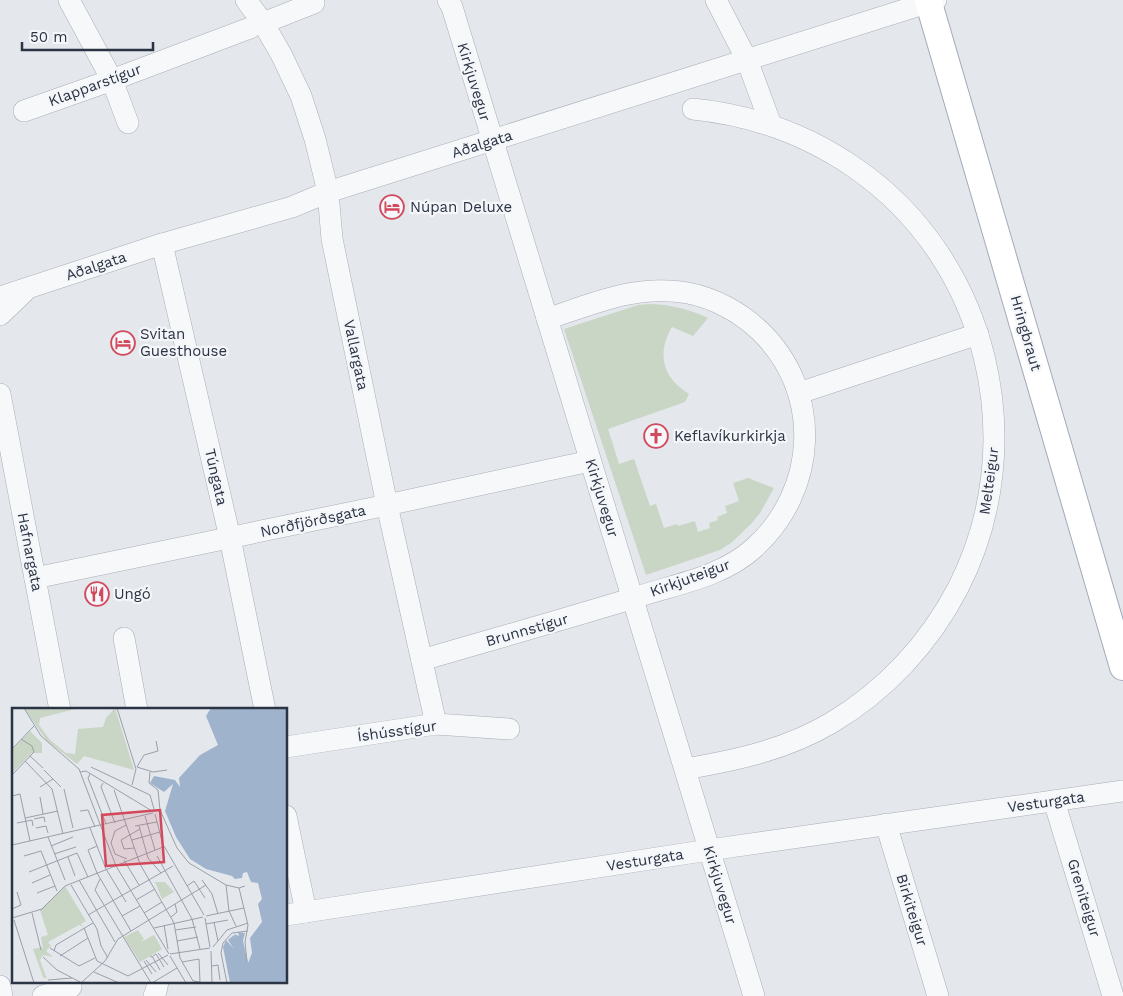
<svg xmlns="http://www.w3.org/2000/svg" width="1123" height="996" font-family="'Work Sans',sans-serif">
<rect width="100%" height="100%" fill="#e4e7ec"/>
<path fill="#c9d6c5" d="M 651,304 C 672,305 689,309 708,318 L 693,336 L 672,327 C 656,354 663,378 689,394 L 685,402 L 608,429 L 619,464 L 634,459 L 650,506 L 656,504 L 664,528 L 677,524 L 678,526 L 695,521 L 698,532 L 710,528 L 709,523 L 718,520 L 717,517 L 727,513 L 725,506 L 739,501 L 733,483 L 748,478 L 774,488 L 760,513 L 751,524 L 731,543 L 720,550 L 646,575 L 564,329 L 638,305 Z"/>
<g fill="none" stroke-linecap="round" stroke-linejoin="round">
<g stroke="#a9aeb7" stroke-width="22">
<g id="minor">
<path d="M 69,0 L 112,80 L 128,123"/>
<path d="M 246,0 L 263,23 L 281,54 L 301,96 L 315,139 L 328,192 L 332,239 L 387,505 L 436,724"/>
<path d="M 448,0 L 452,7 L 754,996"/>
<path d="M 716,0 L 747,60 L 771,125"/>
<path d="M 263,23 L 314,3"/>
<path d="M 24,111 L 112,80 L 250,28"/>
<path d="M 162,244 L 230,538 L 265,710"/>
<path d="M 0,297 L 162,244 L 292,207 L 328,192 L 936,0"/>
<path d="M 0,315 L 25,291"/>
<path d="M 799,393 L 978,334"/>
<path d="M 0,394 L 60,710"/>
<path d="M 35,578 L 387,505 L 590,461"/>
<path d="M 124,638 L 137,710"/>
<path d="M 422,660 C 494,639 565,619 637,597 C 676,584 722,577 754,548 C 818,490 823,392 760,331 C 740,312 714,298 688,293 C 636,284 595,303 547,319"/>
<path d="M 286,747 L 436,724 L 509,729"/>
<path d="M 685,769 C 737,760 785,750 831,723 C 885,691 929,644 958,588 C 1032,444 989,260 855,168 C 806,134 752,115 693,109"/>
<path d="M 1054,801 L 1113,996"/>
<path d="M 286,816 L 306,912"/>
<path d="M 886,824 L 938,996"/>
<path d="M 286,915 L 709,850 L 1123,791"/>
<path d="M 0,986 L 2,996"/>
<path d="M 43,996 L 71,987"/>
<path d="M 154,996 L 156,991 L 158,982"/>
</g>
</g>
<g stroke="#a3abb8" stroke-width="28">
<path id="major" d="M 928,0 L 1123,667"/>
</g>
<use href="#minor" stroke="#f7f8fa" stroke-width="21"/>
<use href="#major" stroke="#fff" stroke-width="26"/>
</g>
<defs>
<g id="hotel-ring" transform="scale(1.25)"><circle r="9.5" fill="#f4f6f9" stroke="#d1495b" stroke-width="1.5"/><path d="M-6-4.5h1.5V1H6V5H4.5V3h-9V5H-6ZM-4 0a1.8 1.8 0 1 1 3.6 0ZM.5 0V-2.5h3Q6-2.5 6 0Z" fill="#d1495b"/></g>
<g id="church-ring" transform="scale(1.25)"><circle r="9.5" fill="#f4f6f9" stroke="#d1495b" stroke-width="1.5"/><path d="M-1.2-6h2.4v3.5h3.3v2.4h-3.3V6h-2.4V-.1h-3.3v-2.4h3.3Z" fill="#d1495b"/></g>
<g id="restaurant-ring" transform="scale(1.25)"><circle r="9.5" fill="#f4f6f9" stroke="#d1495b" stroke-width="1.5"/><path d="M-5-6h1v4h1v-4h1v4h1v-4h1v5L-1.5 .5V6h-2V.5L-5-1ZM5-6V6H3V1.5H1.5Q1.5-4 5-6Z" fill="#d1495b"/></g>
</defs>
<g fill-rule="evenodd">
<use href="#hotel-ring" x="392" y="207"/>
<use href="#hotel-ring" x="123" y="343"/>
<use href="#church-ring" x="656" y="436"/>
<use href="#restaurant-ring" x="97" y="594"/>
</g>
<g text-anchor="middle" stroke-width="4.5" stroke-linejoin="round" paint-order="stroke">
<g font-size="15" fill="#2b3445" stroke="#f4f6f9">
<text transform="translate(474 82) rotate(73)" y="5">Kirkjuvegur</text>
<text transform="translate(95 85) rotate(-20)" y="5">Klapparstígur</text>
<text transform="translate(482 144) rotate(-17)" y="5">Aðalgata</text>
<text transform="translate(96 266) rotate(-18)" y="5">Aðalgata</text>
<text transform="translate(1026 333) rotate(74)" y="5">Hringbraut</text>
<text transform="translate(356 355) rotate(78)" y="5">Vallargata</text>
<text transform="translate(216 477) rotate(77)" y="5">Túngata</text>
<text transform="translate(989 481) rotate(-82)" y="5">Melteigur</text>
<text transform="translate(602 498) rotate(73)" y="5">Kirkjuvegur</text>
<text transform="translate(313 521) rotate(-12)" y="5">Norðfjörðsgata</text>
<text transform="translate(30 552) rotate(79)" y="5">Hafnargata</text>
<text transform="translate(690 578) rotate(-20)" y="5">Kirkjuteigur</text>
<text transform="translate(527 630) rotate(-16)" y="5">Brunnstígur</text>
<text transform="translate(397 731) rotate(-8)" y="5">Íshússtígur</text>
<text transform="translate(1046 802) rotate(-8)" y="5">Vesturgata</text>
<text transform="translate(645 860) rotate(-9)" y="5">Vesturgata</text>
<text transform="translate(720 885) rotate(73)" y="5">Kirkjuvegur</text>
<text transform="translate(1084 898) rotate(73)" y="5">Greniteigur</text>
<text transform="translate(912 910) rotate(73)" y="5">Birkiteigur</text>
</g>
<g font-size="15" fill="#2b3445" stroke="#f4f6f9" text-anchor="start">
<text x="410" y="212">Núpan Deluxe</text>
<text x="140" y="339">Svitan<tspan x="140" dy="17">Guesthouse</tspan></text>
<text x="674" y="441">Keflavíkurkirkja</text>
<text x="114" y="599">Ungó</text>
</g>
</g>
<g transform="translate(12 708)">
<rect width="275" height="275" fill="#e4e7ec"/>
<path d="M 12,0 L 67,0 L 28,10 L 27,17 L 38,32 L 54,45 L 63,46 L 66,21 L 91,19 L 94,10 L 103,0 L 122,62 L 72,48 L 65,56 L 34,32 ZM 18,23 L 30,35 L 30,45 L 20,45 L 0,65 L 0,42 ZM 143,174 L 153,174 L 162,184 L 150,191 ZM 53,178 L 74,213 L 69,216 L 72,219 L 67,217 L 36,234 L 39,238 L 34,243 L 41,249 L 31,247 L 28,252 L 35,271 L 31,269 L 21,241 L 30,239 L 31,242 L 29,229 L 36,227 L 28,202 ZM 126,222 L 132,231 L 129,234 L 142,227 L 150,241 L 128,254 L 112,229 Z" fill="#c9d6c5"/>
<path d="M 199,0 L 275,0 L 275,275 L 218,275 L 211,239 L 214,232 L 222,241 L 216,232 L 222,227 L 224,231 L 222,226 L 227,228 L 226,224 L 233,225 L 231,233 L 236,255 L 240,245 L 238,230 L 250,214 L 246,196 L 250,191 L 246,175 L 239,174 L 235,164 L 231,165 L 230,170 L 223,171 L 220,168 L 194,161 L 178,151 L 164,129 L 153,103 L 161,76 L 152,84 L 138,75 L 142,68 L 163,72 L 168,79 L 167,70 L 188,47 L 206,37 L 194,8 Z" fill="#9fb4cc"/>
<path fill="none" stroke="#9a9fa9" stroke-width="1" d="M 12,0 L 29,28 L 67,61 L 104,158 L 157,246M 105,0 L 124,61 L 120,77M 0,41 L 22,18M 18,48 L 31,60M 13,53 L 40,81 L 51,126M 79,59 L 138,87 L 142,101M 125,59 L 132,47 L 146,43 L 144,33M 125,59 L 141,64 L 155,62M 32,62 L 49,79M 68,64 L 74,63 L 140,103M 138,64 L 137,75 L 146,82 L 148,102M 78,66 L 76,70 L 94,116M 0,67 L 22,44 L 20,38 L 9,31M 91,75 L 89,79 L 103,115M 28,79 L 41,71M 52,81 L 61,120M 102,82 L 128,156 L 162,215 L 168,250 L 181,273 L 188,274M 0,88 L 8,86 L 18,133M 28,89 L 31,106M 68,103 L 76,102 L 83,119M 145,103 L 148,102 L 165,140 L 177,155 L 214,177 L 227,180M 143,106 L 151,137M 133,108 L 143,142M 13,110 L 46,103M 22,111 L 32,109 L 33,114M 5,115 L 20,112 L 21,118M 114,117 L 103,123 L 99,135 L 103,146 L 115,151M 123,118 L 145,114M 127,118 L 136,150 L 149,165M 24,120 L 34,118 L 36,125M 78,120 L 94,161 L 114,194M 36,129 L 53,172M 120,132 L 148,124M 0,137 L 141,105M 39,138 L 61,129M 85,138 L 76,142 L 85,165 L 119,223M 152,138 L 192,207M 122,140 L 112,141 L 109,132 L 128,121M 42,146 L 64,139M 12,148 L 29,143 L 45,183M 145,148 L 180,211 L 188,241M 56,149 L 63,168M 112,152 L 127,177M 17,164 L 65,145 L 76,169M 88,171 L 83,182 L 139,275M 67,172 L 103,234M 190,172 L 200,186 L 206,206M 20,175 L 38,167M 59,177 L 85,221 L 89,238 L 96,250M 214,177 L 217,203 L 224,218M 175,178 L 182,173 L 193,190M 233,178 L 227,180 L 236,217 L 233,234 L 235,254M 25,185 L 43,178M 124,192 L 143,181M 0,201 L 9,197 L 5,184M 20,205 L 29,242M 132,205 L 150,194M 76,207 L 161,158M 110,208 L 128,198M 194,208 L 232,200M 159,209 L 165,204 L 163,196M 0,210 L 30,201 L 53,178 L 151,139M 193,210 L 198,239M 2,212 L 22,275M 202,214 L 206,233M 194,216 L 216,212M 152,217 L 156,241M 72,220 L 85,253 L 116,268 L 156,247M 142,220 L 191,209M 163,222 L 184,219M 165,233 L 186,229M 201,239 L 215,222 L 236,215M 38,240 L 67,258 L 83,250M 42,243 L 44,237 L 81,215M 199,243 L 200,275M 146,245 L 156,257M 158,246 L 198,240M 48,248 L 76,230M 141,248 L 144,246 L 152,259M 158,248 L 174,275M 31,249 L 45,262 L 70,275M 138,249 L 140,248 L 148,262M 134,252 L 144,264M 132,253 L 140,266M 170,254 L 187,251 L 188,274M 200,258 L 206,257 L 208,272M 82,264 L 107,275M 36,272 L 60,270M 69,275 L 93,253 L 106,231 L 194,177M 140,275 L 165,260M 215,275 L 209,245 L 211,235 L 220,225 L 236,223"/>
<path fill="#d1495b" fill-opacity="0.15" stroke="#d1495b" stroke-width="2.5" d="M 148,102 L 152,154 L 94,158 L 90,107 Z"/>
<rect width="275" height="275" fill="none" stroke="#2b3445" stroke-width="2.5"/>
</g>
<path d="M22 42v8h131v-8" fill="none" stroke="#2b3445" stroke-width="2.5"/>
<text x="30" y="42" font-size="15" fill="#2b3445" stroke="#f4f6f9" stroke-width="4" paint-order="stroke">50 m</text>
</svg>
